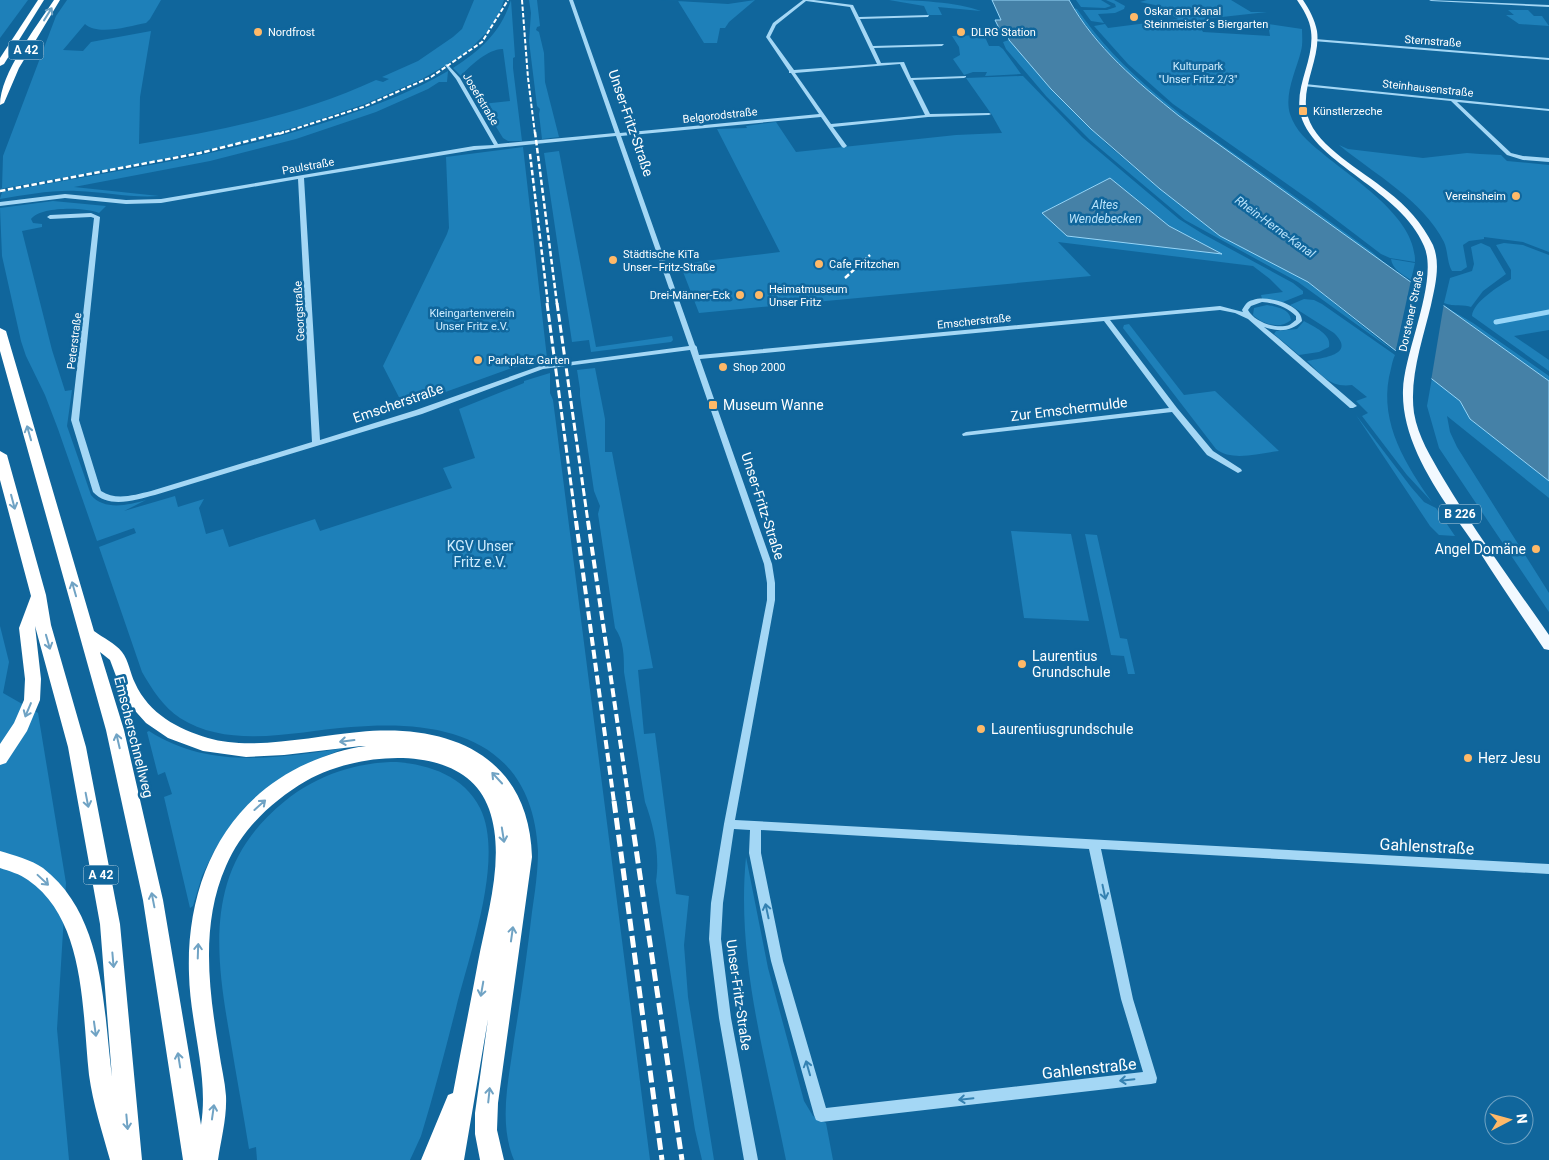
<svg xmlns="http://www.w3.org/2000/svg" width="1549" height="1160" font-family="Roboto,sans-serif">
<rect width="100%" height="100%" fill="#10669c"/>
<g fill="#1e80b9" fill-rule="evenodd">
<path d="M 0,0 L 28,0 L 0,38 Z"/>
<path d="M 67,0 L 161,0 L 150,19 L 146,23 C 130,26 98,36 85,24 L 63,50 L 83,51 L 91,42 L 151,31 L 140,97 L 139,144 C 219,131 301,115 376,80 L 383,82 L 389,79 L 382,77 L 418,61 L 453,37 L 462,29 L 474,0 L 504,0 L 499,14 L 490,29 L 465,54 L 422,79 L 365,104 L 306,124 L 242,142 L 149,162 L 0,189 L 2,188 L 3,156 L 56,16 Z"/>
<path d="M 511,0 L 515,57 L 513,58 L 513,68 L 522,141 L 508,141 L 503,138 L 482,104 L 510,101 L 503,49 C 490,48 469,66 461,76 L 453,68 C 481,50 501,32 511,0 Z"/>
<path d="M 529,0 L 537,0 L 540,26 L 537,27 L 536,30 L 539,32 L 544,53 L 545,82 L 559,137 L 542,139 L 539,114 L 540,109 L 537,106 L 529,41 L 531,13 Z"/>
<path d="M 660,0 L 728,4 L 755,0 L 729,22 L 725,28 L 720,28 L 717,43 L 704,43 L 678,1 Z"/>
<path d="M 889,0 C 914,0 958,2 981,11 L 938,7 L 942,15 L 928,15 L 924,6 Z"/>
<path d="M 1076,0 L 1101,0 L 1111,6 L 1105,8 L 1081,7 Z"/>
<path d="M 1106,0 L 1114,0 L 1125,6 L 1124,9 L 1115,13 L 1098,14 L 1104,23 L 1091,21 L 1083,10 L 1107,10 L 1116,7 L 1115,4 Z"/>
<path d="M 1147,0 L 1231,0 L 1251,12 L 1267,12 L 1204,19 L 1210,23 L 1209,25 L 1200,26 L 1203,32 L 1270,36 L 1268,24 L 1302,29 C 1302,36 1303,44 1301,51 C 1296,71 1284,94 1290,114 C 1295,130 1308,142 1321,152 C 1352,179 1416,216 1415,262 L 1390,258 L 1381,254 L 1314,203 L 1173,104 L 1128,64 L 1094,26 L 1105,24 L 1108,28 L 1178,19 L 1155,5 L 1140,2 Z"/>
<path d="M 1074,8 L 1077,9 C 1121,73 1185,119 1248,163 C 1290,193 1331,222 1372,252 L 1388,266 C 1341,233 1295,200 1248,166 C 1184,121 1117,75 1074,8 Z"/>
<path d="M 1508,10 L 1528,10 L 1534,16 L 1542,16 L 1549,26 L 1519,24 L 1506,15 L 1514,15 Z"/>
<path d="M 984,35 L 989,46 L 999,46 L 1003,49 L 1021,74 L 985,76 L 987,72 L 973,72 L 964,75 L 953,59 L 960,55 L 959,47 L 952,36 Z"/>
<path d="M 1009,40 L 1051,89 L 1079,117 L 1108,145 L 1160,189 L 1221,236 L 1308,282 L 1396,353 L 1298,282 L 1185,220 L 1090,140 L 1046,96 L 1006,49 L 1003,42 Z"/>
<path d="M 448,71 L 447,82 L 439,82 L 428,89 L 376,112 L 296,139 L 210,161 L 74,187 L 159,196 C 131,198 105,192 77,191 C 51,190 26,195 0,199 L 2,192 C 115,171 230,155 339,118 C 376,105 414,91 448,71 Z"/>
<path d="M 1020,76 L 1023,76 L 1082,137 L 1179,219 L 1203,234 L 1293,283 L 1303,291 L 1303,294 L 1283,302 L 1262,299 L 1261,295 L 1283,292 L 1270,279 L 1253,266 L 1058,242 L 1091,276 L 699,313 L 680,264 L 780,252 L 717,129 L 747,128 L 746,126 L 776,122 L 796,152 L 956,135 L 1002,133 L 992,115 L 966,78 ZM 1110,178 L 1169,226 L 1220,253 L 1042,213 Z"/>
<path d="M 1339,145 L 1348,149 L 1423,158 L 1467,153 L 1480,154 L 1501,155 L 1507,161 L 1549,165 L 1549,252 L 1523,242 L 1484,237 L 1484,239 L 1469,241 L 1463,245 L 1467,267 L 1461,271 L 1452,271 C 1447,263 1448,251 1444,242 C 1423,200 1374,174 1339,145 Z"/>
<path d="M 523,147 L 547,358 L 509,369 L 404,407 L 383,366 L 447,234 L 449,228 L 446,157 Z"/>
<path d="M 559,151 L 596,347 L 672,336 L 673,340 L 671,342 L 591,352 L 589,340 L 572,342 L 544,153 Z"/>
<path d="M 53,201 L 106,206 L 99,213 C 85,207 41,206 31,219 L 33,223 L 42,224 L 42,227 L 22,231 L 52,350 L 65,391 L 72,390 L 67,426 L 91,495 C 104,511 129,505 146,500 L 124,511 L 175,496 L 178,507 L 204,499 L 199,508 L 206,534 L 223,529 L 229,547 L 315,519 L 320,531 L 452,488 L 443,468 L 475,458 L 459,409 L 524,383 L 524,381 L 550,373 L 550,393 L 553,400 L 650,1160 L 514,1160 C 498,1122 509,1079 514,1040 C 521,997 527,955 532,912 C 535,892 538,871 538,851 C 532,739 446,719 351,727 C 297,731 230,750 180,718 C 163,707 152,689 142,672 L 99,547 L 136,533 L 134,528 L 97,541 L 58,429 L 45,395 L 26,356 L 21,341 L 2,256 L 0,208 Z"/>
<path d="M 1481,243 L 1490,247 L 1506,274 L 1483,291 L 1471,307 C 1465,304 1454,307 1444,303 L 1450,278 L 1472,271 L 1474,264 L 1471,247 Z"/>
<path d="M 1504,243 L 1523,245 L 1549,255 L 1549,330 L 1514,336 L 1549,360 L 1549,371 L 1472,316 C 1473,302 1499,286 1511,279 L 1511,270 L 1496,245 Z"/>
<path d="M 1391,259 L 1415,263 L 1411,280 C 1403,275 1392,269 1391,259 Z"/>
<path d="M 1304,299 L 1314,300 L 1322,304 L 1395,355 C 1392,361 1391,370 1389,377 C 1380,424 1406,465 1432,502 L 1407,475 L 1362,416 L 1368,413 L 1356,401 L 1367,397 L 1352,385 C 1330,388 1322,375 1307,361 C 1322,358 1357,355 1334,333 L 1290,305 Z"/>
<path d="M 1267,305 C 1277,307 1290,309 1291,320 C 1280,330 1262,324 1253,315 L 1254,308 Z"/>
<path d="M 1444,306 L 1473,323 L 1549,376 L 1549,381 Z"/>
<path d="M 1304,321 C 1314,327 1332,334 1329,347 L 1319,352 L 1299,355 L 1274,334 L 1276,331 L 1297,329 Z"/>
<path d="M 1129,324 L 1184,395 L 1215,391 L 1279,451 C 1260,453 1232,462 1216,449 L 1123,328 L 1124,325 Z"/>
<path d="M 595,368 L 605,419 L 605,452 L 612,452 L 653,668 L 638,670 L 644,734 L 655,733 L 676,894 L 689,896 L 684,945 L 688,997 L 714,1160 L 702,1160 L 695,1130 L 656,881 C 660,856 654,826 645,802 L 624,672 C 624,656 624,641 615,628 L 598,514 L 600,506 L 594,491 L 580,396 L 580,389 L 577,370 Z"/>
<path d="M 1432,378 L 1460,401 L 1470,419 L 1549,481 L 1549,498 L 1447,416 L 1450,432 L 1457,447 L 1549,593 L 1549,612 L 1439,448 L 1427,406 Z"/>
<path d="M 1356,415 L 1411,487 L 1424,502 L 1436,508 L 1455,536 L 1439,535 L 1430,526 Z"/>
<path d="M 1011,531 L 1071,534 L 1089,621 L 1024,618 Z"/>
<path d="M 1085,534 L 1097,535 L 1120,638 L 1127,639 L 1135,674 L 1128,674 L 1124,656 L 1111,655 Z"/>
<path d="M 0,626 L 9,662 L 3,693 L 38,713 L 66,883 L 57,1029 L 69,1160 L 0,1160 Z"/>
<path d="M 149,731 C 209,770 279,758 345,748 L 323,757 L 237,819 L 214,851 L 202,876 L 193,906 L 190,908 L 164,797 L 172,794 L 165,772 L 158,775 L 147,732 Z"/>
<path d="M 397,762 C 430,765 464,776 480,808 C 505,858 469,955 456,1008 C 445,1051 434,1094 421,1136 L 410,1160 L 257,1160 L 256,1147 L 249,1149 C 243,1112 236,1074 230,1037 C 214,947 205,865 285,801 C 317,775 357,762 397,762 Z"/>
<path d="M 746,857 L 768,968 L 804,1101 L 813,1116 L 826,1123 L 833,1160 L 786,1160 C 766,1059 736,960 746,857 Z"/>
</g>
<g fill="#4581a7" stroke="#96d5f8">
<path d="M 992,0 L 1069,0 C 1095,47 1138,83 1179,116 L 1549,381 L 1549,481 L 1470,419 L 1460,401 L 1308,282 L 1220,236 L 1160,189 L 1091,129 L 1051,89 L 1009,40 L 1007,32 L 1001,32 L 995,20 L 1001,20 Z"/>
<path d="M 1110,178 L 1169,226 L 1222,254 L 1067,236 L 1042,213 Z"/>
</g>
<path fill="#10669c" d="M 1411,280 L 1444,303 L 1431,381 L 1395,354 Z"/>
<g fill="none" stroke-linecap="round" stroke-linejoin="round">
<path stroke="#96d5f8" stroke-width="5" d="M 1496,322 L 1549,312"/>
<g fill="#a4d7f5" fill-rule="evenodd">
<path d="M 569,0 L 573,0 L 620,133 L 819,114 L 791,73 L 789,73 L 789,71 L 766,37 L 773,23 L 803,0 L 814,0 L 853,5 L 859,17 L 929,15 L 928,17 L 860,19 L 873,46 L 944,44 L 942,46 L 874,48 L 881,63 L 904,62 L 911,78 L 966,76 L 966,77 L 964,78 L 913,80 L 930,114 L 989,113 L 991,114 L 989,115 L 928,117 L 833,127 L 847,146 L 844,148 L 842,147 L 821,117 L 621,136 L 695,345 L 697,347 L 697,348 L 699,355 L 1220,306 L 1243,312 L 1242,310 C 1245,305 1247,301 1253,300 C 1267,295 1302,304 1302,321 C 1291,332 1278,332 1264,327 L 1278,338 L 1357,406 L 1353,408 L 1350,408 L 1248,319 L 1235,313 L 1220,310 L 1110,320 L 1177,408 L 1213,451 L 1241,469 L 1242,471 L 1238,473 L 1207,455 L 1172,412 L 963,436 L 962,434 L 966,432 L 1169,408 L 1104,321 L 700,359 L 772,564 L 775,583 L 775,600 L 735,820 L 1549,864 L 1549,874 L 1101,849 L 1133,999 L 1157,1078 L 1156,1083 L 1151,1084 L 821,1122 L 816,1120 L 814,1115 L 771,961 L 749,853 L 750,830 L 734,829 L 723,903 L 721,939 L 731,1018 L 758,1160 L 744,1160 L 719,1018 L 709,939 L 711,903 L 724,824 L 767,600 L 767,583 L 764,564 L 690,350 L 543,369 L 422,414 L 155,495 C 135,500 109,509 93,492 L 71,420 L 94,218 L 91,217 L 50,219 L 47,217 L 50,215 L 91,213 L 100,217 L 79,420 L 101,491 C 116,501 134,495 151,491 L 312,442 L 298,179 L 161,203 L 126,204 L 65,198 L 0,206 L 0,202 L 65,194 L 126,200 L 161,199 L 474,146 L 494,145 L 456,79 L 445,65 L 447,64 L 460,78 L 498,144 L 615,133 ZM 806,1 L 850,7 L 877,64 L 794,70 L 770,37 L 776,25 ZM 900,64 L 925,115 L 831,124 L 795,73 ZM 616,136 L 689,346 L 540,366 L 416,410 L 320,440 L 304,178 L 474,150 ZM 1262,302 C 1275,303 1287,307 1296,316 L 1296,320 C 1292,323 1289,326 1285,326 C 1272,328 1254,321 1248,310 L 1251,306 ZM 761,830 L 1089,849 L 1121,999 L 1143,1072 L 826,1108 L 783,961 L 761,853 Z"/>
<path d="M 1429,0 L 1549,5 L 1549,7 L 1431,1 Z"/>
<path d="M 1315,39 L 1549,58 L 1549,60 L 1313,41 Z"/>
<path d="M 1305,84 L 1549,109 L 1549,111 L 1457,102 L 1511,153 L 1523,156 L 1549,158 L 1549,162 L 1523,160 L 1507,155 L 1451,101 L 1303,86 L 1303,84 Z"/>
</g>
<path fill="#f2f9ff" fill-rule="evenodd" d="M 1297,0 L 1303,0 C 1309,9 1315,20 1317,31 C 1321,59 1299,88 1308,117 C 1317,147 1363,171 1387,191 C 1407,206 1422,223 1433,245 C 1441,264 1435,286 1431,305 C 1423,339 1409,377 1414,413 C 1418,437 1431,457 1443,478 C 1475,532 1513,583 1549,635 L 1549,650 L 1544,649 C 1522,616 1500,584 1479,551 C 1447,505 1401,448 1403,390 C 1404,352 1439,280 1424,246 C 1401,190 1315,164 1301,116 C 1293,88 1315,60 1311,31 C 1310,20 1303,9 1297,0 Z"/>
<g fill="#fff" fill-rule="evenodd">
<path d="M 38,0 L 44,0 L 4,64 L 0,66 L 0,58 Z"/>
<path d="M 54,0 L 60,0 L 19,68 L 4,103 L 0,105 C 0,74 36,27 54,0 Z"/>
<path d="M 0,328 L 6,331 L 94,631 C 103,638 115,643 122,652 C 129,661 130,673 135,683 C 149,714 178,729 208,738 C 252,751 314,736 359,732 C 449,723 529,755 532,857 L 498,1103 L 497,1130 L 504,1160 L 480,1160 L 475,1134 L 475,1113 L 488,1019 L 464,1160 L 421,1160 L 448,1095 L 453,1093 C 461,1049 470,1006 478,962 C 487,914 506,857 489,809 C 465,740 355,752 306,781 C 272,801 242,829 226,866 C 200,925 209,990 219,1051 C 221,1066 225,1081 226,1096 C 227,1118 221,1139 218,1160 L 183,1160 L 143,900 L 106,730 L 0,351 ZM 100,652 L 110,660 L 119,684 L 129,704 L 146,723 L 168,738 L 203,751 L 246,757 L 284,755 L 361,746 L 366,746 C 346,748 327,755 308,763 C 223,801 186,884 189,974 C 190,1024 209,1076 201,1125 L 163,900 L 124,730 Z"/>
<path d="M 0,451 L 7,455 L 46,595 L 51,625 L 86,747 L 120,924 L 142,1160 L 110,1160 C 102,1131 93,1104 89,1075 C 82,1012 86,920 28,880 C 20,874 9,871 0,868 L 0,851 C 13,855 32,860 43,868 C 105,916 103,1007 112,1077 L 100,924 L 68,747 L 35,626 L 41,679 L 40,700 L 27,731 L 6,763 L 0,765 L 0,744 L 14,723 L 24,700 L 25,679 L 19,628 L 31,596 L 0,480 Z"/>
</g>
<g stroke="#fff" stroke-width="2" stroke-dasharray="4.5 2" stroke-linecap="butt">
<path d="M 522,0 L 528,78 L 535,134"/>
<path d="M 279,134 L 363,107 L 431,77 L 482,42 L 508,0"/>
</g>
<g stroke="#fff" stroke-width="2.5" stroke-dasharray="5.5 2.5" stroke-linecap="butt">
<path d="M 535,132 L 557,304"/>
<path d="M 530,154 L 548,304"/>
<path d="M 0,191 L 200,153 L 284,132"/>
<path d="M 845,278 L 870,255"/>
<path d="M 819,288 L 841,291"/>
</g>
<g stroke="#fff" stroke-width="3" stroke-dasharray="8 3" stroke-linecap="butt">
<path d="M 547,303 L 576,522"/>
<path d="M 557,303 L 588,522"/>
</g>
<g stroke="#fff" stroke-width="4" stroke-dasharray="9 4" stroke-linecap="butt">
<path d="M 576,521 L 614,802"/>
<path d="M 588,521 L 629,802"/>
</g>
<g stroke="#fff" stroke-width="5" stroke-dasharray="12 5" stroke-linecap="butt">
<path d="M 614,801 L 662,1160"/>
<path d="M 629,801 L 682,1160"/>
</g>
</g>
<defs><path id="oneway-shaft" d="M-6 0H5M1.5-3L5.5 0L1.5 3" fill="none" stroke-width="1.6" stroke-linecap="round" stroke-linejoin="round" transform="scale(1.25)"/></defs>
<g stroke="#70a3c4">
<use href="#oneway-shaft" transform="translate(48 14) rotate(-58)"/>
<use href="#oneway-shaft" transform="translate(29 433) rotate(-106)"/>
<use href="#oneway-shaft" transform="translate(13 502) rotate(75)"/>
<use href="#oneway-shaft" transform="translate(74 589) rotate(-106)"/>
<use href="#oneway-shaft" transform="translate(48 642) rotate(74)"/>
<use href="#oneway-shaft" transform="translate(28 710) rotate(113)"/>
<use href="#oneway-shaft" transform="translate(118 741) rotate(-103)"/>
<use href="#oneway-shaft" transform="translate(347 741) rotate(173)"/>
<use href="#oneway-shaft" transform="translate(497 778) rotate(-133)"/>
<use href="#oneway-shaft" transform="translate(87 800) rotate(79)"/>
<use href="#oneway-shaft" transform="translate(260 805) rotate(-42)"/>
<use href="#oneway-shaft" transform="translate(503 835) rotate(81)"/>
<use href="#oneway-shaft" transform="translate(43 880) rotate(43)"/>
<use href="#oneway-shaft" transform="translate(153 900) rotate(-101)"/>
<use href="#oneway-shaft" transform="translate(512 934) rotate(-82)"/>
<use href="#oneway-shaft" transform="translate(198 951) rotate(-88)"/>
<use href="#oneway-shaft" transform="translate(113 960) rotate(85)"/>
<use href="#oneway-shaft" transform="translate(482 989) rotate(100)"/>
<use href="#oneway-shaft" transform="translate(95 1029) rotate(82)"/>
<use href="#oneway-shaft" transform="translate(179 1060) rotate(-99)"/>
<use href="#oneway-shaft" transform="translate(489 1095) rotate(-84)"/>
<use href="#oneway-shaft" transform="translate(213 1112) rotate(-82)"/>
<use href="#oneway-shaft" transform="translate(127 1122) rotate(85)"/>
</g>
<g stroke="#3582b2">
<use href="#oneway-shaft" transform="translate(1104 892) rotate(78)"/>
<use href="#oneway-shaft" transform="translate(767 911) rotate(-102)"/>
<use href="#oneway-shaft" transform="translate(808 1068) rotate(-106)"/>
<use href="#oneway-shaft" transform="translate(1127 1080) rotate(174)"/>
<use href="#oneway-shaft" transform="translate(966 1099) rotate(174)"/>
</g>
<g fill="#ffb968" stroke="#10669c" stroke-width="2">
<circle cx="1134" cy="17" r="5"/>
<circle cx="258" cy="32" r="5"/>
<circle cx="961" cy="32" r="5"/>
<rect x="1298" y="106" width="10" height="10" rx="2.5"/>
<circle cx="1516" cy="196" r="5"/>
<circle cx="613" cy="260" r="5"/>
<circle cx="819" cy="264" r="5"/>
<circle cx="740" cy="295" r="5"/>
<circle cx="759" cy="295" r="5"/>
<circle cx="478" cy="360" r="5"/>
<circle cx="723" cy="367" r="5"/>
<rect x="708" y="400" width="10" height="10" rx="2.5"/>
<circle cx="1536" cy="549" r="5"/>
<circle cx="1022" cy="664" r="5"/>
<circle cx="981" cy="729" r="5"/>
<circle cx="1468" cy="758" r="5"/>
</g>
<g text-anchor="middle" stroke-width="5" stroke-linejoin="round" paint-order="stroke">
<g font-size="11" fill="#fff" stroke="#10669c" text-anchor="start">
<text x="1144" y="15">Oskar am Kanal<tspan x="1144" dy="13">Steinmeister´s Biergarten</tspan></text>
<text x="268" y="36">Nordfrost</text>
<text x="971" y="36">DLRG Station</text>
<text x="1313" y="115">Künstlerzeche</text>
<text x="1506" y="200" text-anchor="end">Vereinsheim</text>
<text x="623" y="258">Städtische KiTa<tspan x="623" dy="13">Unser–Fritz-Straße</tspan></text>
<text x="829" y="268">Cafe Fritzchen</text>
<text x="769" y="293">Heimatmuseum<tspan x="769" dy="13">Unser Fritz</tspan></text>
<text x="730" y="299" text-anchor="end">Drei-Männer-Eck</text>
<text x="488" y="364">Parkplatz Garten</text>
<text x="733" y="371">Shop 2000</text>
</g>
<g font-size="11" fill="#fff" stroke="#10669c">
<text transform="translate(1433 41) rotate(4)" y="4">Sternstraße</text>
<text transform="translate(1428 88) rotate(6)" y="4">Steinhausenstraße</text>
<text transform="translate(481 99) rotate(59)" y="4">Josefstraße</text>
<text transform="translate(720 115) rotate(-6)" y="4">Belgorodstraße</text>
<text transform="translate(308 166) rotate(-10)" y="4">Paulstraße</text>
<text transform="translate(299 311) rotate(-93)" y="4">Georgstraße</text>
<text transform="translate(1411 311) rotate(-78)" y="4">Dorstener Straße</text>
<text transform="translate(974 321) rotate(-6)" y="4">Emscherstraße</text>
<text transform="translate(74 341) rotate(-83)" y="4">Peterstraße</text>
</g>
<g font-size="11" fill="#cdecfe" stroke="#10669c">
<text x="1198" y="70">Kulturpark<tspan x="1198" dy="13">"Unser Fritz 2/3"</tspan></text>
<text x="472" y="317">Kleingartenverein<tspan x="472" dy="13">Unser Fritz e.V.</tspan></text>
</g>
<g fill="#10669c" stroke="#b7d1e1" stroke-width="1">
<rect x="8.5" y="40.5" width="35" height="19" rx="4"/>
<rect x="1439" y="504.5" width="42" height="19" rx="4"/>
<rect x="83.5" y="865.5" width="35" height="19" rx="4"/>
</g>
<g font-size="12" font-weight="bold" fill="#fff">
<text x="26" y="54">A 42</text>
<text x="1460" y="518">B 226</text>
<text x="101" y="879">A 42</text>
</g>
<g font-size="12" font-style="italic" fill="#b9e3fb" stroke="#10669c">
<text x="1105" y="209">Altes<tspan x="1105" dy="14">Wendebecken</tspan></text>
<text transform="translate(1275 227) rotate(36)" y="4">Rhein-Herne-Kanal</text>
</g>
<g font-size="14" fill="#fff" stroke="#10669c">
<text transform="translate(631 123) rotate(71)" y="5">Unser-Fritz-Straße</text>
<text transform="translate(398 403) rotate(-19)" y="5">Emscherstraße</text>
<text transform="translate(1069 409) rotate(-7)" y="5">Zur Emschermulde</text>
<text transform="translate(763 506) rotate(72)" y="5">Unser-Fritz-Straße</text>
<text transform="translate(134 737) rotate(76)" y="5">Emscherschnellweg</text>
<text transform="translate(739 995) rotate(82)" y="5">Unser-Fritz-Straße</text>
</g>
<g font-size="14" fill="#fff" stroke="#10669c" text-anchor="start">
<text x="723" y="410">Museum Wanne</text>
<text x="1526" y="554" text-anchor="end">Angel Domäne</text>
<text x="1032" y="661">Laurentius<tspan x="1032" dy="16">Grundschule</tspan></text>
<text x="991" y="734">Laurentiusgrundschule</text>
<text x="1478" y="763">Herz Jesu</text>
</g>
<g font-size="14" fill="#cdecfe" stroke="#10669c">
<text x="480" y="551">KGV Unser<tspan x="480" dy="16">Fritz e.V.</tspan></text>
</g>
<g font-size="16" fill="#fff" stroke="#10669c">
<text transform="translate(1427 846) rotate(3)" y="6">Gahlenstraße</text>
<text transform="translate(1089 1068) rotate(-6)" y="6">Gahlenstraße</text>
</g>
</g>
<g transform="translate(1509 1120) rotate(84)"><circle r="24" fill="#10669c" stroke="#70a3c4"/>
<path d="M0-4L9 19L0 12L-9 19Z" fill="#ffb968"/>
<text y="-8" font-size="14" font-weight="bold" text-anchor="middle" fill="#ffffff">N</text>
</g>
</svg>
